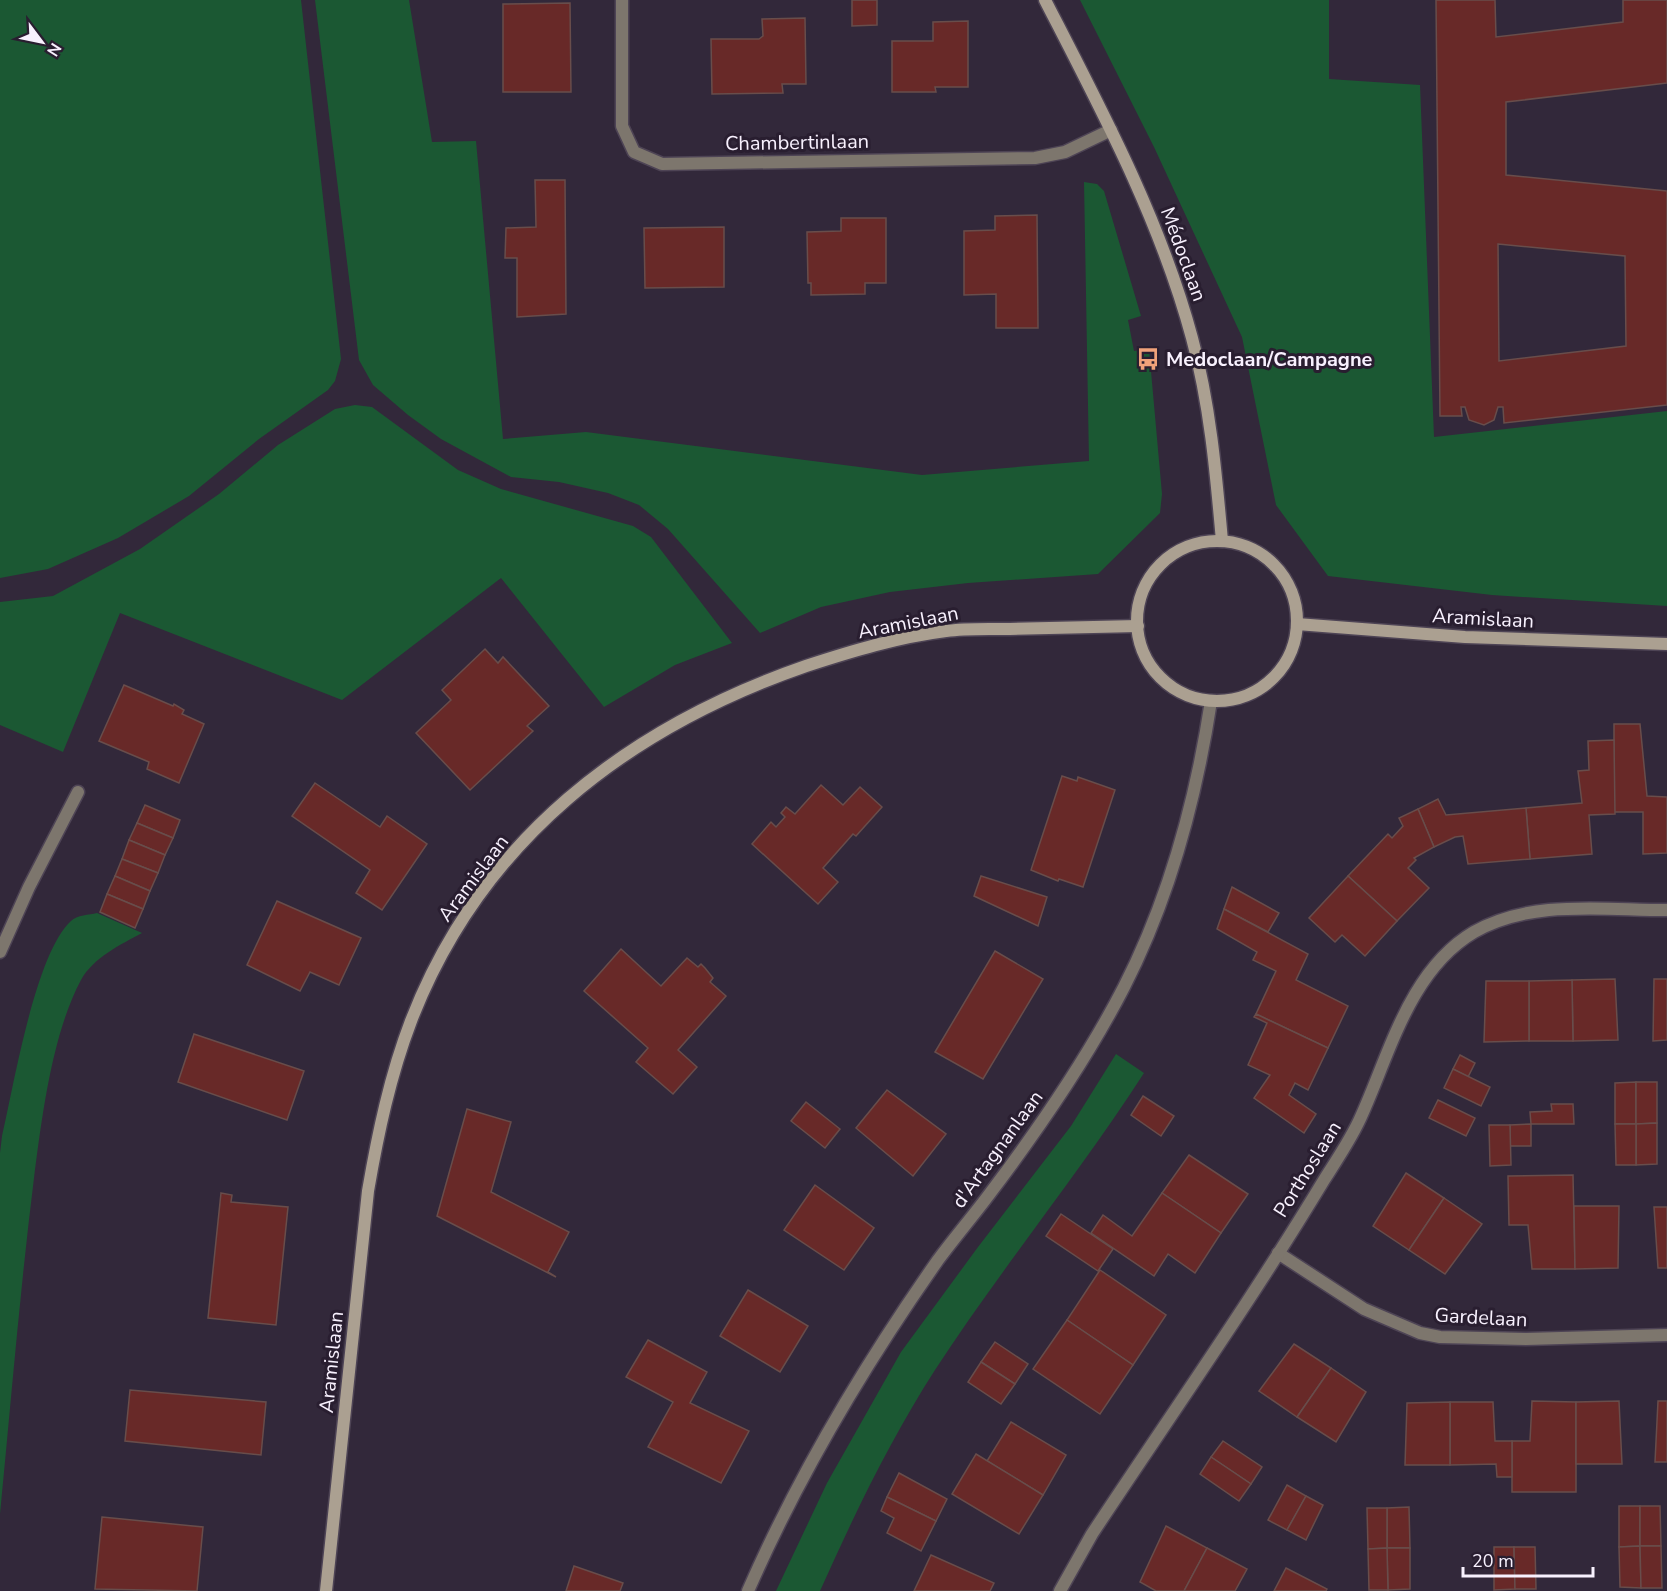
<svg xmlns="http://www.w3.org/2000/svg" width="1667" height="1591" font-family="'Nunito Sans',sans-serif">
<rect width="100%" height="100%" fill="#32283a"/>
<g fill="#1b5833">
<path d="M 0,0 L 301,0 L 341,359 L 335,381 L 328,390 L 259,439 L 189,496 L 118,538 L 48,569 L 0,578 Z"/>
<path d="M 315,0 L 409,0 L 432,142 L 476,141 L 503,439 L 586,432 L 922,475 L 1089,461 L 1084,182 L 1097,184 L 1104,191 L 1141,316 L 1128,320 L 1134,351 L 1149,349 L 1162,494 L 1160,513 L 1098,574 L 968,583 L 890,592 L 821,607 L 760,633 L 668,529 L 639,505 L 608,493 L 559,482 L 511,477 L 441,439 L 408,415 L 373,385 L 359,360 Z"/>
<path d="M 1080,0 L 1329,0 L 1329,79 L 1420,85 L 1434,437 L 1667,411 L 1667,606 L 1492,595 L 1328,576 L 1276,505 L 1242,337 L 1154,147 Z"/>
<path d="M 355,405 L 372,407 L 458,470 L 501,489 L 633,526 L 651,537 L 732,643 L 675,665 L 604,707 L 501,578 L 342,700 L 120,613 L 63,752 L 0,725 L 0,602 L 53,596 L 140,549 L 219,494 L 278,445 L 335,409 Z"/>
<path d="M 97,913 L 142,933 C 120,945 94,957 81,980 C 52,1034 42,1117 34,1178 C 20,1290 11,1402 0,1514 L 0,1153 L 2,1136 C 14,1085 35,954 71,921 C 77,915 89,915 97,913 Z"/>
<path d="M 1116,1054 L 1144,1073 C 1078,1175 1001,1269 935,1370 C 890,1440 854,1515 820,1591 L 776,1591 L 827,1483 L 901,1352 L 978,1247 L 1071,1126 Z"/>
</g>
<g fill="#682928" stroke="#684d4b" stroke-width="1.5" fill-rule="evenodd">
<path d="M 852,0 L 877,0 L 877,25 L 852,26 Z"/>
<path d="M 1436,0 L 1495,0 L 1496,37 L 1623,22 L 1623,0 L 1667,0 L 1667,83 L 1506,102 L 1506,175 L 1667,191 L 1667,405 L 1504,423 L 1503,407 L 1498,407 L 1494,420 L 1484,425 L 1469,420 L 1465,407 L 1461,407 L 1462,416 L 1440,416 ZM 1498,244 L 1625,256 L 1626,346 L 1499,361 Z"/>
<path d="M 570,3 L 571,92 L 503,92 L 503,4 Z"/>
<path d="M 805,18 L 806,84 L 782,84 L 783,93 L 712,94 L 711,39 L 759,39 L 763,36 L 762,19 Z"/>
<path d="M 968,21 L 968,87 L 935,87 L 936,92 L 892,92 L 892,41 L 933,41 L 933,22 Z"/>
<path d="M 535,180 L 565,180 L 566,314 L 517,317 L 517,258 L 505,258 L 506,228 L 536,227 Z"/>
<path d="M 1037,215 L 1038,328 L 996,328 L 996,294 L 964,295 L 964,231 L 995,230 L 995,216 Z"/>
<path d="M 841,218 L 886,218 L 886,283 L 865,283 L 865,294 L 811,295 L 811,283 L 808,283 L 807,232 L 841,231 Z"/>
<path d="M 724,227 L 724,287 L 645,288 L 644,228 Z"/>
<path d="M 485,649 L 498,663 L 503,657 L 549,706 L 527,726 L 533,731 L 470,790 L 416,733 L 451,700 L 442,690 Z"/>
<path d="M 124,685 L 173,706 L 174,704 L 184,710 L 182,714 L 204,724 L 179,783 L 147,769 L 149,762 L 99,741 Z"/>
<path d="M 1614,724 L 1640,724 L 1647,796 L 1667,797 L 1667,853 L 1643,854 L 1643,812 L 1614,812 Z"/>
<path d="M 1614,740 L 1615,814 L 1589,815 L 1592,854 L 1530,859 L 1526,808 L 1582,803 L 1578,771 L 1589,770 L 1588,741 Z"/>
<path d="M 1062,776 L 1077,781 L 1078,777 L 1115,790 L 1083,887 L 1059,879 L 1058,881 L 1031,870 Z"/>
<path d="M 315,783 L 380,827 L 387,816 L 427,844 L 382,910 L 356,893 L 370,870 L 292,816 Z"/>
<path d="M 821,785 L 843,805 L 860,787 L 882,807 L 856,836 L 853,834 L 823,868 L 838,882 L 818,904 L 752,844 L 771,822 L 776,827 L 785,817 L 781,813 L 786,807 L 795,814 Z"/>
<path d="M 1438,799 L 1446,815 L 1526,808 L 1530,859 L 1468,864 L 1463,836 L 1455,837 L 1434,847 L 1418,809 Z"/>
<path d="M 145,805 L 180,820 L 173,838 L 137,823 Z"/>
<path d="M 1418,809 L 1434,847 L 1414,858 L 1416,860 L 1408,868 L 1429,888 L 1397,921 L 1348,876 L 1388,834 L 1392,838 L 1403,826 L 1399,818 Z"/>
<path d="M 137,823 L 173,838 L 165,855 L 129,840 Z"/>
<path d="M 129,840 L 165,855 L 158,873 L 122,859 Z"/>
<path d="M 122,859 L 158,873 L 150,891 L 115,876 Z"/>
<path d="M 115,876 L 150,891 L 143,909 L 107,894 Z"/>
<path d="M 981,876 L 1047,897 L 1038,926 L 974,896 Z"/>
<path d="M 1348,876 L 1397,921 L 1365,956 L 1342,935 L 1335,942 L 1309,918 Z"/>
<path d="M 1232,887 L 1279,913 L 1268,932 L 1224,909 Z"/>
<path d="M 107,894 L 143,909 L 135,928 L 100,912 Z"/>
<path d="M 277,901 L 361,938 L 339,985 L 310,972 L 300,991 L 247,965 Z"/>
<path d="M 1224,909 L 1308,954 L 1296,980 L 1348,1006 L 1328,1048 L 1256,1014 L 1276,971 L 1253,960 L 1257,952 L 1217,929 Z"/>
<path d="M 621,949 L 661,986 L 687,958 L 698,967 L 701,964 L 705,968 L 713,978 L 710,982 L 726,996 L 678,1050 L 697,1067 L 673,1094 L 636,1062 L 648,1048 L 584,991 Z"/>
<path d="M 995,951 L 1043,979 L 983,1079 L 935,1052 Z"/>
<path d="M 1615,979 L 1618,1040 L 1573,1041 L 1572,980 Z"/>
<path d="M 1654,979 L 1667,979 L 1667,1040 L 1653,1041 Z"/>
<path d="M 1572,980 L 1573,1041 L 1529,1041 L 1529,981 Z"/>
<path d="M 1486,981 L 1529,981 L 1529,1041 L 1484,1042 Z"/>
<path d="M 1256,1014 L 1328,1048 L 1308,1090 L 1295,1083 L 1289,1095 L 1316,1114 L 1304,1133 L 1254,1098 L 1270,1075 L 1248,1065 L 1267,1023 L 1254,1017 Z"/>
<path d="M 194,1034 L 304,1071 L 287,1120 L 178,1082 Z"/>
<path d="M 1460,1055 L 1475,1063 L 1468,1077 L 1453,1069 Z"/>
<path d="M 1453,1069 L 1490,1087 L 1481,1106 L 1444,1088 Z"/>
<path d="M 1636,1082 L 1636,1124 L 1615,1124 L 1615,1083 Z"/>
<path d="M 1636,1082 L 1657,1082 L 1657,1123 L 1636,1124 Z"/>
<path d="M 887,1090 L 946,1134 L 913,1176 L 856,1128 Z"/>
<path d="M 1143,1096 L 1174,1116 L 1161,1136 L 1131,1115 Z"/>
<path d="M 1438,1100 L 1475,1118 L 1466,1136 L 1429,1118 Z"/>
<path d="M 806,1102 L 840,1129 L 825,1148 L 791,1121 Z"/>
<path d="M 1551,1104 L 1573,1104 L 1574,1124 L 1531,1124 L 1530,1112 L 1552,1111 Z"/>
<path d="M 467,1109 L 511,1122 L 491,1192 L 569,1232 L 548,1272 L 556,1277 L 437,1216 Z"/>
<path d="M 1657,1123 L 1657,1164 L 1636,1165 L 1636,1124 Z"/>
<path d="M 1531,1124 L 1531,1146 L 1510,1146 L 1510,1125 Z"/>
<path d="M 1615,1124 L 1636,1124 L 1636,1165 L 1616,1165 Z"/>
<path d="M 1489,1125 L 1510,1125 L 1511,1165 L 1490,1166 Z"/>
<path d="M 1189,1155 L 1248,1194 L 1221,1233 L 1162,1193 Z"/>
<path d="M 1406,1173 L 1444,1198 L 1409,1250 L 1373,1226 Z"/>
<path d="M 1573,1175 L 1575,1269 L 1532,1269 L 1528,1225 L 1509,1225 L 1508,1176 Z"/>
<path d="M 815,1185 L 874,1228 L 844,1270 L 784,1230 Z"/>
<path d="M 221,1193 L 232,1195 L 231,1202 L 288,1207 L 276,1325 L 208,1318 Z"/>
<path d="M 1162,1193 L 1221,1233 L 1195,1273 L 1168,1254 L 1154,1276 L 1091,1233 L 1103,1215 L 1132,1236 Z"/>
<path d="M 1444,1198 L 1482,1224 L 1445,1274 L 1409,1250 Z"/>
<path d="M 1574,1206 L 1619,1206 L 1618,1268 L 1575,1269 Z"/>
<path d="M 1654,1207 L 1667,1207 L 1667,1268 L 1658,1268 Z"/>
<path d="M 1061,1214 L 1113,1249 L 1098,1271 L 1046,1236 Z"/>
<path d="M 1100,1270 L 1166,1315 L 1133,1365 L 1067,1320 Z"/>
<path d="M 748,1290 L 808,1326 L 780,1372 L 720,1336 Z"/>
<path d="M 1067,1320 L 1133,1365 L 1100,1414 L 1033,1369 Z"/>
<path d="M 648,1340 L 707,1372 L 690,1403 L 749,1431 L 721,1483 L 648,1447 L 673,1402 L 626,1377 Z"/>
<path d="M 995,1342 L 1028,1364 L 1015,1384 L 981,1362 Z"/>
<path d="M 1294,1344 L 1331,1368 L 1297,1417 L 1259,1391 Z"/>
<path d="M 981,1362 L 1015,1384 L 1001,1404 L 968,1382 Z"/>
<path d="M 1331,1368 L 1366,1392 L 1336,1442 L 1297,1417 Z"/>
<path d="M 130,1390 L 266,1402 L 261,1455 L 125,1441 Z"/>
<path d="M 1532,1401 L 1576,1402 L 1576,1492 L 1512,1492 L 1512,1441 L 1530,1441 Z"/>
<path d="M 1619,1401 L 1622,1464 L 1576,1464 L 1576,1402 Z"/>
<path d="M 1658,1401 L 1667,1401 L 1667,1462 L 1655,1462 Z"/>
<path d="M 1450,1402 L 1493,1402 L 1495,1441 L 1512,1441 L 1512,1477 L 1497,1477 L 1496,1464 L 1450,1465 Z"/>
<path d="M 1450,1402 L 1450,1465 L 1405,1465 L 1407,1403 Z"/>
<path d="M 1011,1422 L 1066,1455 L 1043,1495 L 987,1461 Z"/>
<path d="M 1223,1441 L 1262,1467 L 1251,1484 L 1211,1457 Z"/>
<path d="M 976,1454 L 1043,1495 L 1019,1534 L 952,1494 Z"/>
<path d="M 1211,1457 L 1251,1484 L 1239,1501 L 1200,1474 Z"/>
<path d="M 899,1473 L 947,1499 L 936,1521 L 887,1497 Z"/>
<path d="M 1287,1485 L 1306,1496 L 1287,1530 L 1268,1520 Z"/>
<path d="M 1306,1496 L 1323,1505 L 1306,1540 L 1287,1530 Z"/>
<path d="M 887,1497 L 936,1521 L 921,1551 L 887,1533 L 894,1518 L 881,1511 Z"/>
<path d="M 1619,1506 L 1640,1506 L 1640,1546 L 1619,1547 Z"/>
<path d="M 1640,1506 L 1660,1506 L 1661,1546 L 1640,1546 Z"/>
<path d="M 1409,1507 L 1410,1548 L 1387,1548 L 1387,1508 Z"/>
<path d="M 1367,1508 L 1387,1508 L 1387,1548 L 1368,1549 Z"/>
<path d="M 102,1517 L 203,1527 L 197,1591 L 95,1589 Z"/>
<path d="M 1166,1526 L 1207,1548 L 1184,1591 L 1156,1591 L 1140,1582 Z"/>
<path d="M 1640,1546 L 1641,1588 L 1620,1587 L 1619,1547 Z"/>
<path d="M 1640,1546 L 1661,1546 L 1662,1588 L 1641,1588 Z"/>
<path d="M 1494,1547 L 1514,1547 L 1515,1589 L 1494,1590 Z"/>
<path d="M 1514,1547 L 1535,1547 L 1536,1589 L 1515,1589 Z"/>
<path d="M 1207,1548 L 1247,1569 L 1235,1591 L 1184,1591 Z"/>
<path d="M 1387,1548 L 1410,1548 L 1410,1589 L 1388,1590 Z"/>
<path d="M 1387,1548 L 1388,1590 L 1369,1590 L 1368,1549 Z"/>
<path d="M 931,1555 L 994,1583 L 990,1591 L 914,1591 Z"/>
<path d="M 574,1566 L 623,1583 L 620,1591 L 566,1591 Z"/>
<path d="M 1286,1568 L 1327,1589 L 1326,1591 L 1274,1591 Z"/>
</g>
<g fill="none" stroke-linecap="round" stroke-linejoin="round">
<g stroke="#4e4455" stroke-width="15">
<g id="street">
<path d="M 622,0 L 622,126 L 634,152 L 662,164 L 1035,158 L 1065,152 L 1111,130"/>
<path d="M 0,952 L 29,887 L 78,792"/>
<path d="M 1278,1253 L 1364,1309 L 1420,1333 L 1440,1337 L 1526,1339 L 1667,1335"/>
<path d="M 748,1591 C 799,1474 865,1364 938,1260 C 955,1237 974,1215 991,1192 C 1040,1127 1087,1059 1124,987 C 1170,897 1196,799 1211,701"/>
<path d="M 1060,1591 L 1092,1534 C 1170,1416 1251,1301 1324,1180 C 1336,1161 1349,1142 1359,1121 C 1389,1057 1408,971 1474,932 C 1532,899 1603,910 1667,910"/>
</g>
</g>
<g stroke="#4e4455" stroke-width="15">
<g id="secondary">
<path d="M 1045,0 C 1101,109 1160,219 1192,338 C 1210,404 1216,473 1222,541"/>
<circle cx="1217" cy="621" r="80"/>
<path d="M 1297,624 L 1465,637 L 1667,644"/>
<path d="M 326,1591 L 368,1191 C 378,1133 390,1076 411,1021 C 481,840 627,728 806,666 C 852,651 898,637 946,631 C 966,628 989,629 1010,629 C 1052,628 1095,627 1138,626"/>
</g>
</g>
<use href="#street" stroke="#7d766d" stroke-width="12"/>
<use href="#secondary" stroke="#aba091" stroke-width="12"/>
</g>
<defs>
<g id="bus-bare" transform="scale(1.8)"><path d="M-5-6H5V4H4V6H2V4H-2V6H-4V4H-5ZM-3.5-4V0h7V-4ZM-3.5 1.2v1.5H-2V1.2ZM2 1.2v1.5H3.5V1.2Z" fill="#f0a27a" stroke="#291e30" stroke-width="2.5" paint-order="stroke"/></g>
</defs>
<g fill-rule="evenodd">
<use href="#bus-bare" x="1148" y="359"/>
</g>
<g text-anchor="middle" stroke-width="6" stroke-linejoin="round" paint-order="stroke">
<g font-size="20" fill="#f8f1fe" stroke="#291e30">
<text transform="translate(797 142) rotate(-1)" y="7">Chambertinlaan</text>
<text transform="translate(1184 254) rotate(70)" y="7">Médoclaan</text>
<text transform="translate(1483 618) rotate(3)" y="7">Aramislaan</text>
<text transform="translate(908 622) rotate(-11)" y="7">Aramislaan</text>
<text transform="translate(473 878) rotate(-53)" y="7">Aramislaan</text>
<text transform="translate(997 1149) rotate(-54)" y="7">d'Artagnanlaan</text>
<text transform="translate(1307 1169) rotate(-58)" y="7">Porthoslaan</text>
<text transform="translate(1481 1317) rotate(3)" y="7">Gardelaan</text>
<text transform="translate(331 1362) rotate(-84)" y="7">Aramislaan</text>
</g>
<g font-size="20" font-weight="bold" fill="#f8f1fe" stroke="#291e30" text-anchor="start">
<text x="1166" y="366">Medoclaan/Campagne</text>
</g>
</g>
<g transform="translate(42 42) rotate(122)" stroke="#291e30" stroke-width="4.5" paint-order="stroke">
<path d="M0-4.5L10 22L0 15L-10 22Z" fill="#f8f1fe"/>
<text y="-9" font-size="16" font-weight="bold" text-anchor="middle" fill="#f8f1fe">N</text>
</g>
<path d="M1463 1567v9h130v-9" fill="none" stroke="#f8f1fe" stroke-width="3"/>
<text x="1472" y="1567" font-size="18" fill="#f8f1fe" stroke="#291e30" stroke-width="4.5" paint-order="stroke">20 m</text>
</svg>
